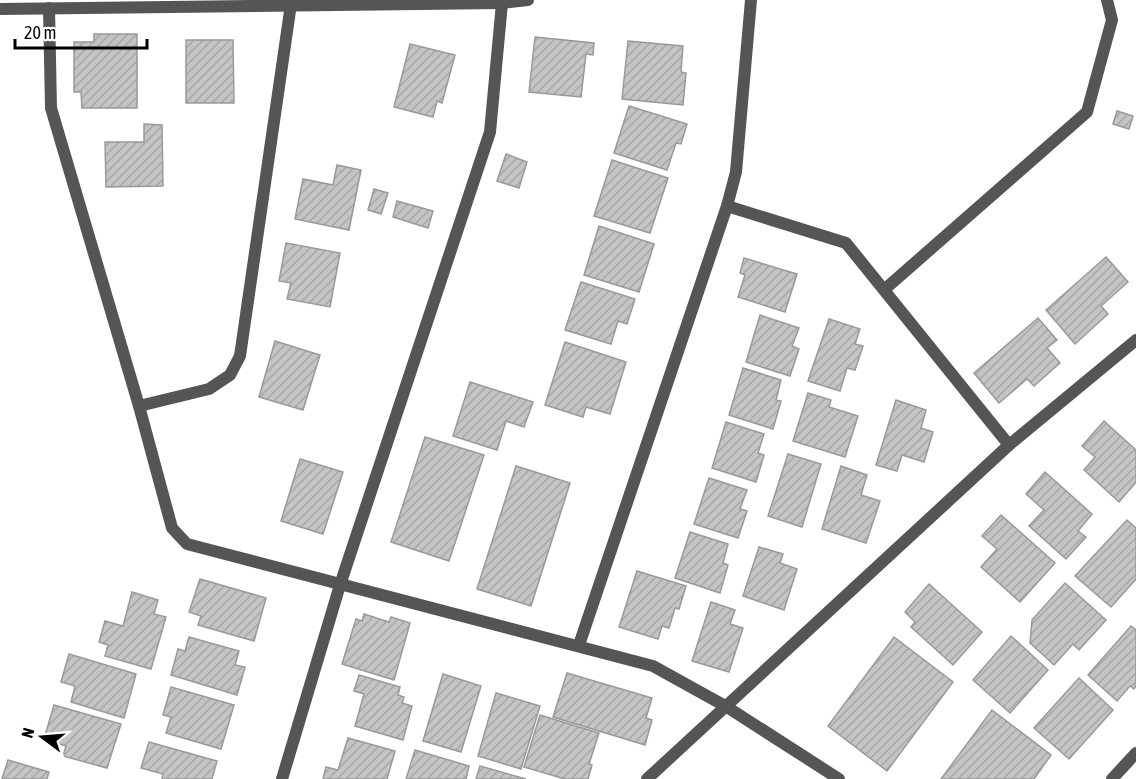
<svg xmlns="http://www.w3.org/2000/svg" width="1136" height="779" font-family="'Asap Condensed',sans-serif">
<defs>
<pattern id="building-hatch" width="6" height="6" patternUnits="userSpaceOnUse" patternTransform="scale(1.5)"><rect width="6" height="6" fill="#c4c4c4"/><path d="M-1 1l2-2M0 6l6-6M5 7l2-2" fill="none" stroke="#a7a7a7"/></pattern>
</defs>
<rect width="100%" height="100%" fill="#fff"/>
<g fill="url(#building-hatch)" stroke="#999" stroke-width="1.5">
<path d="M 94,34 L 137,34 L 137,108 L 82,108 L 81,92 L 74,92 L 74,42 L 94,42 Z"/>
<path d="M 535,37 L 594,43 L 593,55 L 586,54 L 581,97 L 529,92 Z"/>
<path d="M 186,40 L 233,40 L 234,103 L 186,103 Z"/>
<path d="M 628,41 L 683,46 L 681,72 L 686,73 L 683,105 L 622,99 Z"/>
<path d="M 410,44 L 455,55 L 442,103 L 437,101 L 433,117 L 394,107 Z"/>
<path d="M 629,106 L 687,124 L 681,144 L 676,143 L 667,170 L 614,153 Z"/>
<path d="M 1117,111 L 1133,116 L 1129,129 L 1113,124 Z"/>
<path d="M 144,124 L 162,125 L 163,186 L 106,187 L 105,142 L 144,142 Z"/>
<path d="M 506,154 L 527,162 L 519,188 L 497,181 Z"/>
<path d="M 612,160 L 668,178 L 650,233 L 594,216 Z"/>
<path d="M 337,165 L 361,170 L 349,230 L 295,219 L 303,179 L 333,185 Z"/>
<path d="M 374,189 L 388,193 L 381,214 L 368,210 Z"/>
<path d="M 397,201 L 433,211 L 428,228 L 393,217 Z"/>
<path d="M 599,226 L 654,244 L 639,292 L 584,275 Z"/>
<path d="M 286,243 L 340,253 L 330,307 L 287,299 L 291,283 L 279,281 Z"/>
<path d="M 1106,257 L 1128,282 L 1101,306 L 1108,314 L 1075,344 L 1046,310 Z"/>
<path d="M 744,258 L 797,274 L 785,312 L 738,297 L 745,275 L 740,273 Z"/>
<path d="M 581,282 L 635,299 L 627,324 L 618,321 L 611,344 L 565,330 Z"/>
<path d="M 760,315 L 799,328 L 792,346 L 799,349 L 790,376 L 746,362 Z"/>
<path d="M 1038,318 L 1057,340 L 1047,348 L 1060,363 L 1034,386 L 1027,379 L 999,403 L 974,373 Z"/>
<path d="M 829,319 L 860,329 L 855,344 L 863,346 L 855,370 L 847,368 L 840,391 L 808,381 Z"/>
<path d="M 275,341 L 320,355 L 303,410 L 259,397 Z"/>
<path d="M 565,342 L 626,362 L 610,414 L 586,407 L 583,417 L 545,405 Z"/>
<path d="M 743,368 L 781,380 L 776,400 L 781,401 L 773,429 L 729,415 Z"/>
<path d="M 470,382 L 533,402 L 524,427 L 506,421 L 497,450 L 453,436 Z"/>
<path d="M 808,393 L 831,400 L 829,407 L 858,416 L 845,457 L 793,441 Z"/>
<path d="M 896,400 L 926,410 L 921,428 L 933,432 L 924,462 L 902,455 L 897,471 L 876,465 Z"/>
<path d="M 1104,421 L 1136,450 L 1136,482 L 1119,502 L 1084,470 L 1095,457 L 1082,446 Z"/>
<path d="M 726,422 L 764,434 L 758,453 L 764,455 L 756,482 L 712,468 Z"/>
<path d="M 425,437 L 484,455 L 449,561 L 391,542 Z"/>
<path d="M 788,454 L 821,464 L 802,527 L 768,516 Z"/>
<path d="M 300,459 L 343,472 L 323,534 L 281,521 Z"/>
<path d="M 516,466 L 570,483 L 531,606 L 477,589 Z"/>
<path d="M 841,466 L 867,475 L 861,495 L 880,501 L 866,543 L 822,529 Z"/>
<path d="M 1045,472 L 1092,514 L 1078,531 L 1086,537 L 1066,559 L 1029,526 L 1044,510 L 1026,494 Z"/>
<path d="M 709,478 L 747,490 L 740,509 L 747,511 L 738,538 L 694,524 Z"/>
<path d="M 1001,515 L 1055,563 L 1020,602 L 981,567 L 997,549 L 982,536 Z"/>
<path d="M 1127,520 L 1136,528 L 1136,579 L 1111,607 L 1075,576 Z"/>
<path d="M 690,532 L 728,544 L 723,563 L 728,565 L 720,593 L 675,578 Z"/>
<path d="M 759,547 L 783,554 L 780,563 L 797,569 L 784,610 L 743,596 Z"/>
<path d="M 637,571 L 686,586 L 679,609 L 675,608 L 669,628 L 662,626 L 658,639 L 619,627 Z"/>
<path d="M 200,579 L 266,598 L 254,641 L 198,625 L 201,616 L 189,612 Z"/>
<path d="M 1065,583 L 1106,620 L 1079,650 L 1073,644 L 1054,665 L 1030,643 L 1032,620 Z"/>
<path d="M 929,584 L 982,632 L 953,665 L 911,627 L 915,622 L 905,612 Z"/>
<path d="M 132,592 L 158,600 L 154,614 L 166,617 L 151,669 L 105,656 L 108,645 L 99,642 L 105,621 L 123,626 Z"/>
<path d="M 711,602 L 735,610 L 730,624 L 743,628 L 729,672 L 692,661 Z"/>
<path d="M 364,614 L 389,622 L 391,617 L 410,623 L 394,680 L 342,664 L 356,619 L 362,621 Z"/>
<path d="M 1131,626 L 1136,630 L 1136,686 L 1134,689 L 1130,686 L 1117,701 L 1088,675 Z"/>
<path d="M 1011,636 L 1048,670 L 1010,713 L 973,680 Z"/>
<path d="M 189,637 L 239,651 L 235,665 L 245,667 L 237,695 L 171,675 L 178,649 L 185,651 Z"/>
<path d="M 894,637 L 953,682 L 887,771 L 828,726 Z"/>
<path d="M 69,654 L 136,674 L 124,718 L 71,702 L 75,686 L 61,682 Z"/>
<path d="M 567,673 L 652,698 L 646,718 L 652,720 L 645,745 L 553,717 Z"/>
<path d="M 443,674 L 481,686 L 461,752 L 423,741 Z"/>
<path d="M 359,675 L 400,687 L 398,695 L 404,697 L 402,703 L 412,706 L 403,740 L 355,726 L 364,694 L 354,691 Z"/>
<path d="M 1079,678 L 1113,710 L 1069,759 L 1034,728 Z"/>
<path d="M 171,687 L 234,705 L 221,749 L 166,733 L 171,717 L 163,715 Z"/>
<path d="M 496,693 L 540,706 L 521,769 L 478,756 Z"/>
<path d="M 54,705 L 121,724 L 107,768 L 63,756 L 66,746 L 44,739 Z"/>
<path d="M 992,710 L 1051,755 L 1034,779 L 941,779 Z"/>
<path d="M 540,715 L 599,733 L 589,764 L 592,765 L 588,779 L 565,779 L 524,767 Z"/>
<path d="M 348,738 L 395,751 L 387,779 L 323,779 L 326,767 L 338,770 Z"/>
<path d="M 149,742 L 217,761 L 212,779 L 162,779 L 163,774 L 141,768 Z"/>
<path d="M 415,750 L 469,766 L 466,779 L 406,779 Z"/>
<path d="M 8,760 L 49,772 L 47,779 L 2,779 Z"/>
<path d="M 480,766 L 526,779 L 476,779 Z"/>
</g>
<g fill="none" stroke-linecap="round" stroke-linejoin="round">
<g stroke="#555" stroke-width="12">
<path d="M 49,8 L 51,108 L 139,406 L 172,528 L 187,544 L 653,666 L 727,707 L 839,779"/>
<path d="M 0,9 L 502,3 L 528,0"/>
<path d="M 727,206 L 846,243 L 1009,445"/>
<path d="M 885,289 L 1087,112 L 1112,20 L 1107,0"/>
<path d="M 139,406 L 209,389 L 230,375 L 240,356 L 291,4"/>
<path d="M 579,645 L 727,206 L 736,172 L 751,0"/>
<path d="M 282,779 L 340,585 L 490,132 L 502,3"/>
<path d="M 647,779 L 1009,445 L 1136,340"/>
<path d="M 1112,779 L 1136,753"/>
</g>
</g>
<g transform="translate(42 737) rotate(286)" stroke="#ffffff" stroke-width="4.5" paint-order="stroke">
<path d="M0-4.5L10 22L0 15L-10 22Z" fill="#000000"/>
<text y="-9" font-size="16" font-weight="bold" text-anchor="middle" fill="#000000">N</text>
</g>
<path d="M15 39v9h132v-9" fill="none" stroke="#000000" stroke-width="3"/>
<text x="24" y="39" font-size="18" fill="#000000" stroke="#ffffff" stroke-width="4.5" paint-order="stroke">20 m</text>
</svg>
